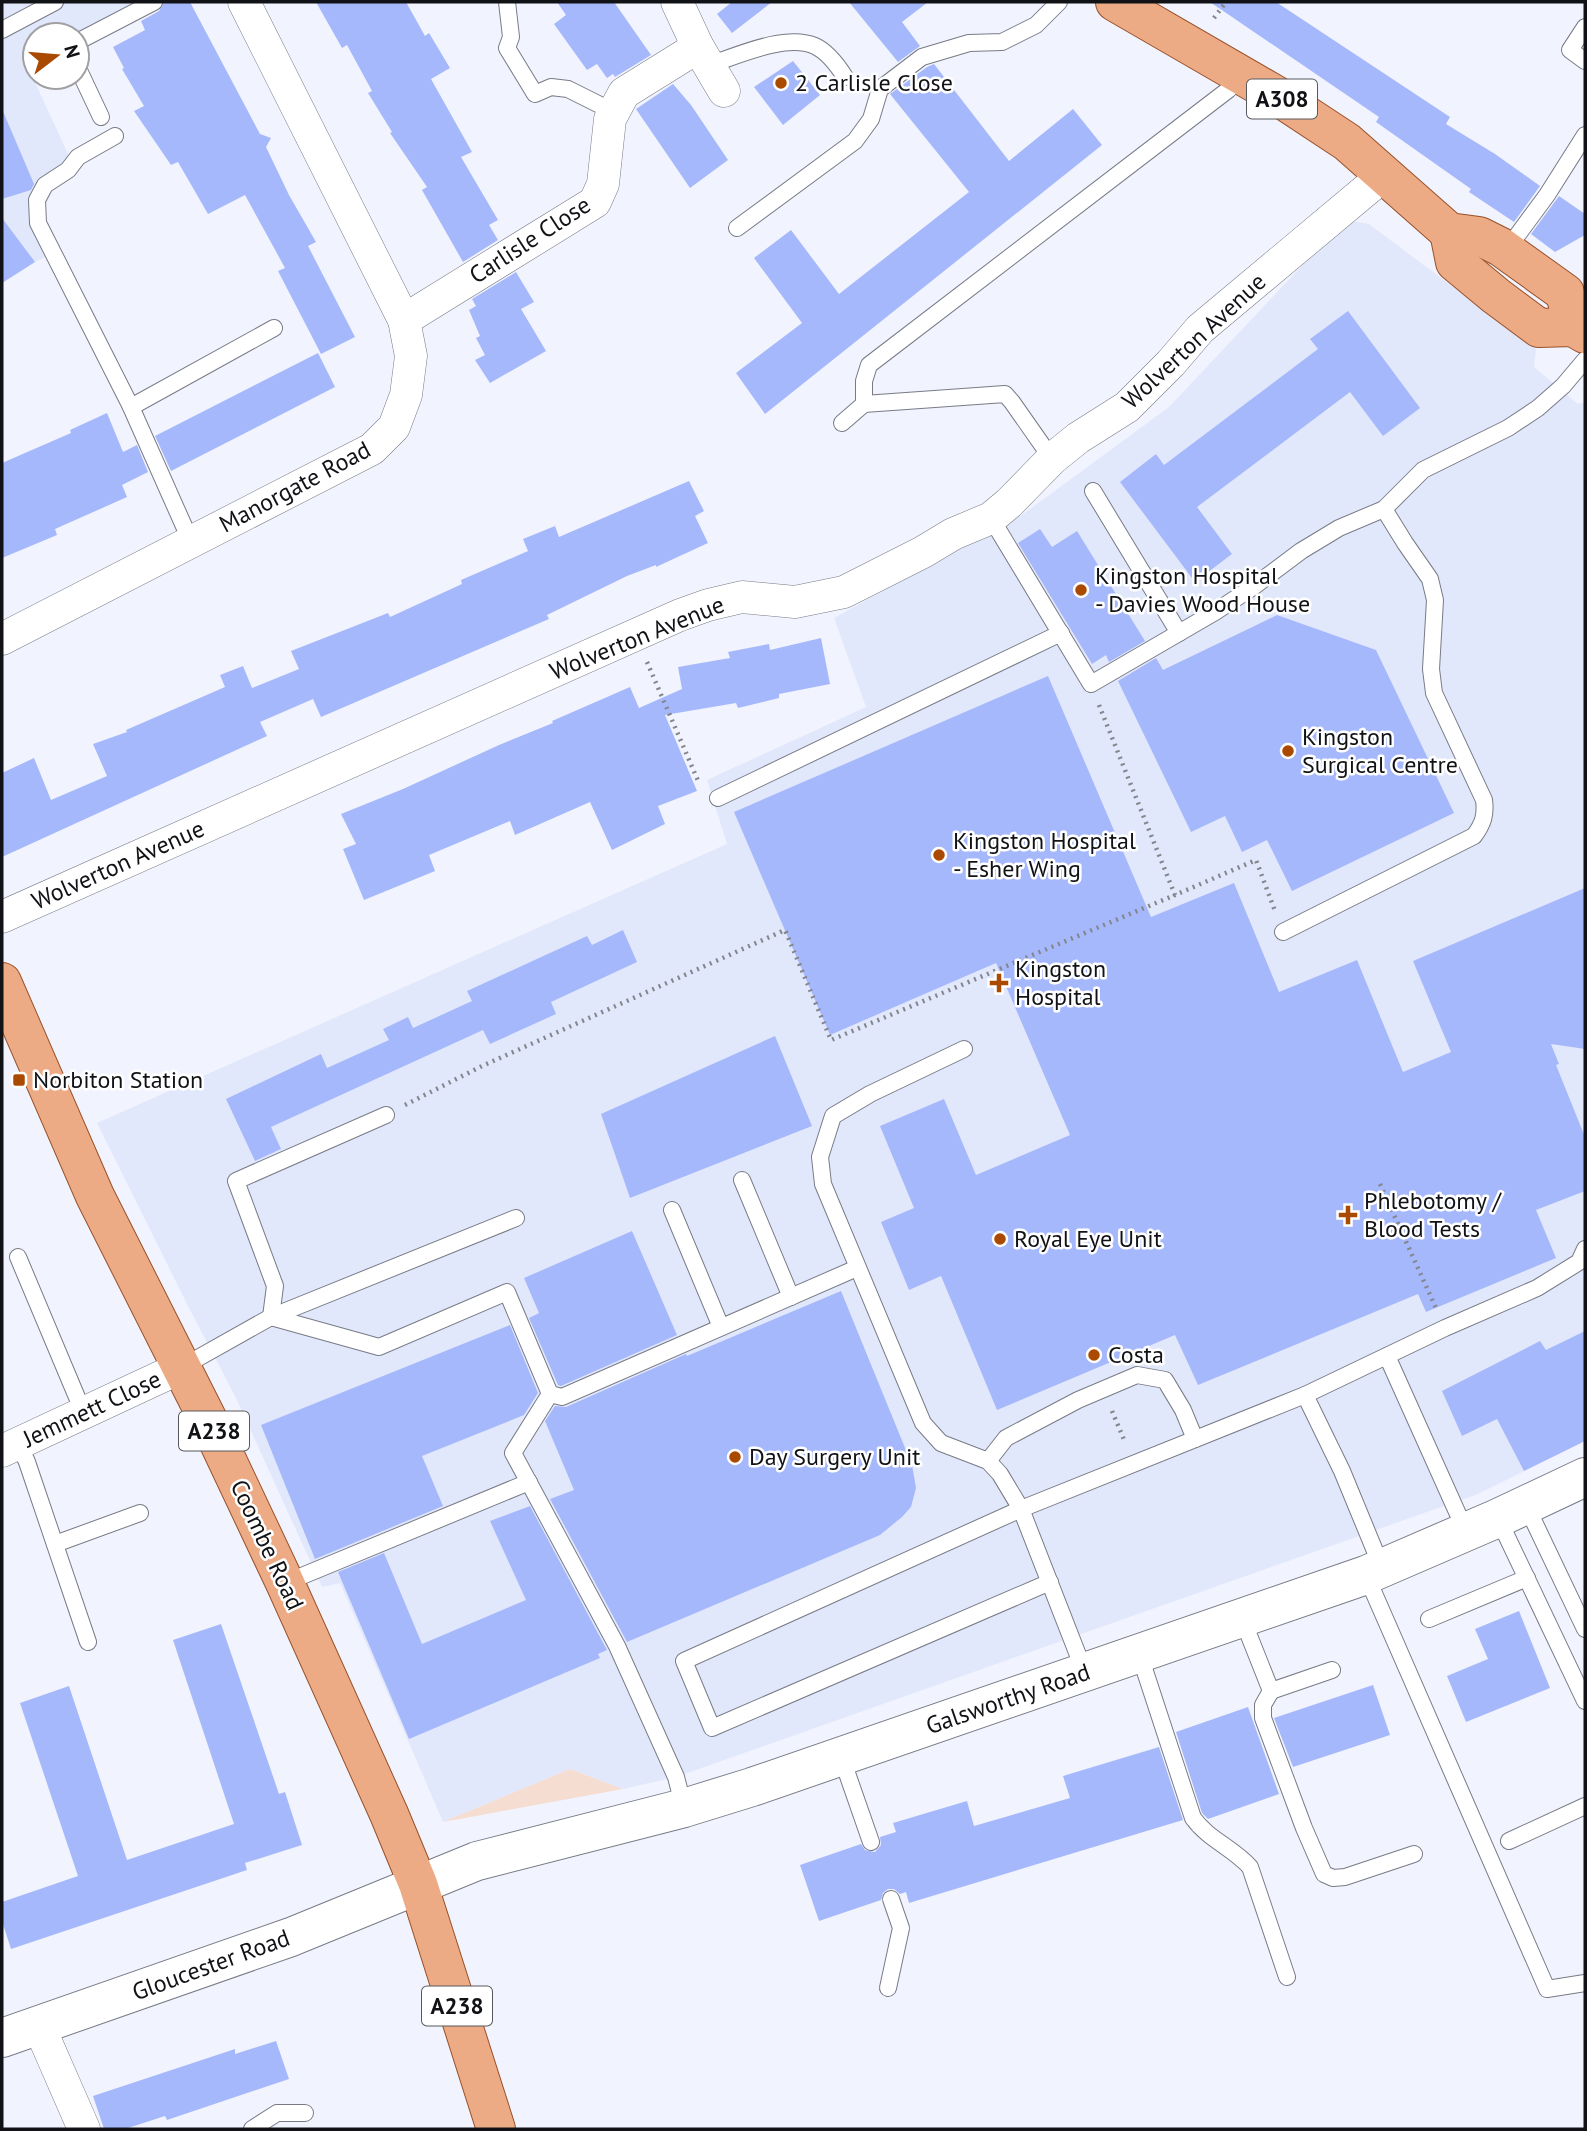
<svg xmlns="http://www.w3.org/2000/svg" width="1587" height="2131" font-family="'PT Sans',sans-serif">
<rect width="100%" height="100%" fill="#f1f4fe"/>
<g fill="#e2e8fb">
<path d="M 2,2 L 141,2 L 77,35 L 35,35 L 35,58 L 26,63 L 69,156 L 38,221 L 55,252 L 35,262 L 2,283 Z"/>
<path d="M 1345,220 L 1369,224 L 1536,349 L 1534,367 L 1578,404 L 1585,402 L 1585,1441 L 1478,1494 L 676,1777 L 623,1789 L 570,1769 L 443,1822 L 340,1583 L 322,1587 L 235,1396 L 190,1310 L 97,1123 L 727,844 L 707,780 L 866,707 L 834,618 L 1022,515 L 1169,407 Z"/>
</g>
<path fill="#f6ddd1" d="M 570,1769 L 623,1789 L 443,1822 Z"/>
<g fill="#a6b8fc">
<path d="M 164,2 L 190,2 L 260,134 L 271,138 L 266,147 L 289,195 L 316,242 L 308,246 L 355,337 L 321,354 L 278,271 L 285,268 L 245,195 L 208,214 L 178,162 L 171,165 L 134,111 L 144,106 L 122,69 L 124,68 L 113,47 L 145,30 L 141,21 L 159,11 Z"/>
<path d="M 316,2 L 406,2 L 425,36 L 429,33 L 450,68 L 431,79 L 472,152 L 461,157 L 498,220 L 489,225 L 498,240 L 463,262 L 422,190 L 427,187 L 390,133 L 392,132 L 368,93 L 372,91 L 347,45 L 342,48 Z"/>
<path d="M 557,2 L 614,2 L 651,55 L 615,77 L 613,74 L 607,78 L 597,64 L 587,70 L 554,24 L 566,15 Z"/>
<path d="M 732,2 L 772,2 L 732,33 L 717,14 Z"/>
<path d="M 849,2 L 928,2 L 902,22 L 920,46 L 898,62 Z"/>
<path d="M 1210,2 L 1276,2 L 1450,117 L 1446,124 L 1495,154 L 1540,186 L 1514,222 L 1469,192 L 1471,189 L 1376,122 L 1379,117 Z"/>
<path d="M 793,61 L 820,95 L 783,125 L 754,87 Z"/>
<path d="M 934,64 L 1009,161 L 1073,109 L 1102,145 L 765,414 L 736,373 L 802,323 L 754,258 L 791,230 L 839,294 L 969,192 L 890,94 L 927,67 Z"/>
<path d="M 673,84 L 691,105 L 728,160 L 690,188 L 636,109 Z"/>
<path d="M 2,109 L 34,184 L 31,190 L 2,199 Z"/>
<path d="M 1559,196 L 1585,214 L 1585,235 L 1555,252 L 1531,234 Z"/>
<path d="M 2,218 L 35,262 L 2,283 Z"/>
<path d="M 516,272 L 534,302 L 521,309 L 546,351 L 490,383 L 475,360 L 485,355 L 476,338 L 480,336 L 469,310 L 476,306 L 472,299 Z"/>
<path d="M 1348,311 L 1420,408 L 1383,436 L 1350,392 L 1197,507 L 1232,554 L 1195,582 L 1120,482 L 1156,454 L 1164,465 L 1318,349 L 1310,339 Z"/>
<path d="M 318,353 L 335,387 L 171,471 L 155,436 Z"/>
<path d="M 107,413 L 123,452 L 137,445 L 148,472 L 122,485 L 127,497 L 55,529 L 57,535 L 2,558 L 2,463 L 71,433 L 70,430 Z"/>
<path d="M 689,481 L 704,511 L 695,516 L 708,543 L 656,567 L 656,565 L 627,576 L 547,615 L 549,619 L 321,717 L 313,699 L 260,722 L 267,736 L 2,857 L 2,773 L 34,758 L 51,800 L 107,776 L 93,744 L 127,732 L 126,730 L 225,687 L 220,675 L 243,666 L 252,688 L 299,669 L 291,651 L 388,613 L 390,617 L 462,584 L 461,580 L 528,551 L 523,539 L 555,526 L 559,537 Z"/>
<path d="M 1040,529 L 1052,547 L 1077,531 L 1145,641 L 1109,662 L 1106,655 L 1092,664 L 1018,543 Z"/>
<path d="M 1277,615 L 1376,650 L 1454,813 L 1292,891 L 1267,840 L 1242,852 L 1225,816 L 1191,832 L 1118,681 L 1156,658 L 1163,670 Z"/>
<path d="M 821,638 L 830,684 L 779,694 L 779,698 L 738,708 L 736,703 L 665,715 L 697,791 L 658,806 L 665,824 L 612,850 L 590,802 L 515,835 L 510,821 L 429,855 L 435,871 L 364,900 L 343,849 L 356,844 L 341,814 L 403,789 L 499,745 L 553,723 L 552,721 L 630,687 L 639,708 L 682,689 L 678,667 L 730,658 L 728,652 L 769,644 L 770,650 Z"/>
<path d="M 1048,676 L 1151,917 L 1234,883 L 1279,992 L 1357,960 L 1403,1072 L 1451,1052 L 1413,961 L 1585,888 L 1585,1049 L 1551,1044 L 1559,1064 L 1556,1065 L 1585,1137 L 1585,1191 L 1536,1210 L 1556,1258 L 1426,1312 L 1418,1294 L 1198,1385 L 1175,1335 L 997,1410 L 941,1276 L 909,1290 L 881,1222 L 914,1208 L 880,1126 L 944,1099 L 976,1175 L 1070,1135 L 996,963 L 830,1035 L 734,812 Z"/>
<path d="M 623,930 L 637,962 L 551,1002 L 556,1014 L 490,1044 L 483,1030 L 271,1127 L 281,1149 L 255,1161 L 226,1099 L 321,1054 L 327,1068 L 389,1040 L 383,1029 L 408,1017 L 413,1028 L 472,1001 L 467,991 L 587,936 L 592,945 Z"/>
<path d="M 775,1036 L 812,1126 L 630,1198 L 601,1114 Z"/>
<path d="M 632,1231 L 677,1335 L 561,1386 L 558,1385 L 529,1318 L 539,1313 L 524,1278 Z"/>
<path d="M 841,1291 L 912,1465 L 916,1488 L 911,1507 L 902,1517 L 880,1535 L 627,1642 L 550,1499 L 574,1490 L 545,1421 L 555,1406 L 566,1407 L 686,1354 L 687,1356 Z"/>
<path d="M 510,1325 L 538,1393 L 524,1415 L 422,1456 L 443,1506 L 315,1559 L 261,1425 Z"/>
<path d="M 1585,1331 L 1585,1441 L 1524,1471 L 1497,1419 L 1462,1436 L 1442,1391 L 1540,1341 L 1546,1350 Z"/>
<path d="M 530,1506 L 607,1650 L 598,1654 L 600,1658 L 409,1739 L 338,1572 L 384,1553 L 422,1644 L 526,1600 L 490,1521 Z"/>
<path d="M 1519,1611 L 1550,1688 L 1466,1722 L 1447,1676 L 1488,1659 L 1475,1629 Z"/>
<path d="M 221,1624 L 279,1794 L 285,1792 L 302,1845 L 245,1863 L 247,1870 L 11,1949 L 2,1921 L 2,1902 L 78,1876 L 20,1703 L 69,1686 L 127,1860 L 234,1824 L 173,1640 Z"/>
<path d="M 1373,1685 L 1390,1735 L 1293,1767 L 1274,1718 Z"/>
<path d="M 1248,1707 L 1279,1794 L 1208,1819 L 1202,1813 L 1176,1732 Z"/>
<path d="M 1159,1747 L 1183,1820 L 909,1903 L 906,1892 L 900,1894 L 894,1889 L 888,1889 L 883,1893 L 881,1900 L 819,1921 L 800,1865 L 861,1844 L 865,1850 L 875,1852 L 881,1845 L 880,1837 L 896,1832 L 893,1823 L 967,1801 L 974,1826 L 1070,1798 L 1063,1776 Z"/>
<path d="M 276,2041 L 289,2079 L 167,2120 L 165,2116 L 125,2129 L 104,2129 L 93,2096 L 235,2049 L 235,2054 Z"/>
</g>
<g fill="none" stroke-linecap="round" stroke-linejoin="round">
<g stroke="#787b86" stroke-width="18">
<g id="lane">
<path d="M 507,2 L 511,37 L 507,48 L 535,94 L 551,87 L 568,89 L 614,112"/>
<path d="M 1585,27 L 1570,50 L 1585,61"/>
<path d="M 2,30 L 55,2"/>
<path d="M 77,42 L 154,2"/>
<path d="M 709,65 C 737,56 786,33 815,46 C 828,52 838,66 845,77"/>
<path d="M 77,66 L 101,117"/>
<path d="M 115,136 L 78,157 L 68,170 L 45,185 L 37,200 L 38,223 L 131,407 L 191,542"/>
<path d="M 737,228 L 855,141 L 871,119 L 880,89 L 922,57 L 969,43 L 1002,42 L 1036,25 L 1059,2"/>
<path d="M 1510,252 L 1516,237 L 1547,195 L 1585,135"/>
<path d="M 864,404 L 864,381 L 869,365 L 1228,90 L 1243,75"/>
<path d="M 131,407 L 274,328"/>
<path d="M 842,423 L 864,404 L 1005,394 L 1012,402 L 1052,459"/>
<path d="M 1093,491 L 1179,633"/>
<path d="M 991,518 L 1091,684 L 1215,612 L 1253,587 L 1301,551 L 1339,528 L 1384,509 L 1423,470 L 1508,428 L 1538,408 L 1563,386 L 1585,360"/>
<path d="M 718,798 L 1061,633"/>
<path d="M 1283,932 L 1474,836 C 1483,824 1486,815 1484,800 L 1434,693 L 1431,669 L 1435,600 L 1430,579 L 1405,543 L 1384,509"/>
<path d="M 964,1049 L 870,1094 L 833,1116 L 820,1157 L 823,1184 L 923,1423 L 941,1443 L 988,1461 L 1000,1474 L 1021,1509 L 1085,1673"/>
<path d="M 386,1115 L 236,1181 L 275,1286 L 271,1317 L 379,1347 L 507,1292 L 550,1394 L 562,1397 L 857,1268"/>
<path d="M 742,1180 L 791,1297"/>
<path d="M 672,1210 L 721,1327"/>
<path d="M 18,1257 L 84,1414"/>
<path d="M 1387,1356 L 1466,1532"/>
<path d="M 182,1367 L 271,1317 L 516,1218"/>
<path d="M 550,1394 L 513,1453 L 617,1646 L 676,1777 L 684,1808"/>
<path d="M 1305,1395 L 1342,1471 L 1382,1568"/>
<path d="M 19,1444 L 27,1462 L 88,1642"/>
<path d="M 988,1461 L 1006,1438 L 1078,1400 L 1137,1375 L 1165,1380 L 1183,1410 L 1195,1439"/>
<path d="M 1526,1505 L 1585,1629"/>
<path d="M 1498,1518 L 1585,1701"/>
<path d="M 55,1544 L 140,1513"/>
<path d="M 1366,1575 L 1547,1989 L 1585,1983"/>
<path d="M 1050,1582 L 712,1728 L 684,1661 L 1021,1509 L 1305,1395 L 1445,1328 L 1537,1288 L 1579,1262 L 1585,1249"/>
<path d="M 285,1583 L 529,1482"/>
<path d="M 1242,1618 L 1271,1691 L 1332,1670"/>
<path d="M 1429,1619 L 1527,1578"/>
<path d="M 1139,1653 L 1193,1818 C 1208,1839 1233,1848 1250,1867 L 1287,1977"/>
<path d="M 1271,1691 L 1263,1705 L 1263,1718 L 1304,1828 L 1324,1874 L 1333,1878 L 1345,1877 L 1414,1854"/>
<path d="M 841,1756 L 871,1842"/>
<path d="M 1509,1841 L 1585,1806"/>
<path d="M 888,1988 L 901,1928 L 891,1899"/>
<path d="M 252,2129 L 277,2113 L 305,2113"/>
</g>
</g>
<g stroke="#787b86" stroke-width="33">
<g id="street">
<path d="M 677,2 L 698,47 L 724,91"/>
<path d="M 404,320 L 595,202 L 603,184 L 610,119 L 624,93 L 698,47"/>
<path d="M 2,639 L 372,449 L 394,427 L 406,395 L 411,356 L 404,320 L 244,2"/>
<path d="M 2,917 L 680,615 L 708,605 L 742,597 L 795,602 L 844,592 L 923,552 L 953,534 L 991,518 L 1009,503 L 1052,459 L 1078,438 L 1127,407 L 1171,363 L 1200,329 L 1384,175"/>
<path d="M 2,1451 L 182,1367"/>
<path d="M 39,2026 L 84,2129"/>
</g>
</g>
<g stroke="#787b86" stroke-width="40">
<path id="secondary" d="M 2,2038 L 291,1937 L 477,1861 L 684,1808 L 752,1787 L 1366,1575 L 1498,1518 L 1585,1477"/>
</g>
<g stroke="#98512a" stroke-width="40">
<g id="primary">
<path d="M 1115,2 L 1274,94 L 1347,142 L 1449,232 L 1479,236 L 1501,247 L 1565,293 L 1573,327"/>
<path d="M 1449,232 L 1455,262 L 1496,296 L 1539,328 L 1573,327 L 1585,334"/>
<path d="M 2,982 L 95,1196 L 209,1422 L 285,1583 L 389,1814 L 418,1884 L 496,2129"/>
</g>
</g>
<g stroke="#84868d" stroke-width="4.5" stroke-dasharray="2 5" stroke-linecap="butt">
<path d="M 1214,18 L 1226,2"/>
<path d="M 647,662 L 699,783"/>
<path d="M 1099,705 L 1175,895 L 1256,860 L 1275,911"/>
<path d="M 405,1105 L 482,1066 L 785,930 L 831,1040 L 1175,895"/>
<path d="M 1380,1184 L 1436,1308"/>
<path d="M 1112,1411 L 1125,1442"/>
</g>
<use href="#lane" stroke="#fff" stroke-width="16"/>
<use href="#street" stroke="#fff" stroke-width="32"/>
<use href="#secondary" stroke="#fff" stroke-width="38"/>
<use href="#primary" stroke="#edab85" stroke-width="38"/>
</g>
<g fill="#aa4900" stroke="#fff" stroke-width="2.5">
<circle cx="781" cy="83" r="7"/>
<circle cx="1081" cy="590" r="7"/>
<circle cx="1288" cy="751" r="7"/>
<circle cx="939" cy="855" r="7"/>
<path d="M995.5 972.5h7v7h7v7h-7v7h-7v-7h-7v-7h7z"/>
<rect x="12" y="1073" width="14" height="14" rx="3.5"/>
<path d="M1344.5 1204.5h7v7h7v7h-7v7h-7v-7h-7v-7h7z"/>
<circle cx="1000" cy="1239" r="7"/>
<circle cx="1094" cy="1355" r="7"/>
<circle cx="735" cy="1457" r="7"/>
</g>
<g text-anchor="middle" stroke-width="5" stroke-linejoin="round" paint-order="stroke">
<g fill="#fff" stroke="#58595c" stroke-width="2">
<rect x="1247" y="79.5" width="70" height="39" rx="5"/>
<rect x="179" y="1411.5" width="70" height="39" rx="5"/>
<rect x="422" y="1986.5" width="70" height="39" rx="5"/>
</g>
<g font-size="23" font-weight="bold" fill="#111216">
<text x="1282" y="107">A308</text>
<text x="214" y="1439">A238</text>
<text x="457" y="2014">A238</text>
</g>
<g font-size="24" fill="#111216" stroke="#fff" text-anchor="start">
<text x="795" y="91">2 Carlisle Close</text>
<text x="1095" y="584">Kingston Hospital<tspan x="1095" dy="28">- Davies Wood House</tspan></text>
<text x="1302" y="745">Kingston<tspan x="1302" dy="28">Surgical Centre</tspan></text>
<text x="953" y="849">Kingston Hospital<tspan x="953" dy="28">- Esher Wing</tspan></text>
<text x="1015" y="977">Kingston<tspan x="1015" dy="28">Hospital</tspan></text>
<text x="33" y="1088">Norbiton Station</text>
<text x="1364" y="1209">Phlebotomy /<tspan x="1364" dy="28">Blood Tests</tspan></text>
<text x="1014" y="1247">Royal Eye Unit</text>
<text x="1108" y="1363">Costa</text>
<text x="749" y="1465">Day Surgery Unit</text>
</g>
<g font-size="24" fill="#111216" stroke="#fff">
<text transform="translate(530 240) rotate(-33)" y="8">Carlisle Close</text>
<text transform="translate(1194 341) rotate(-43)" y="8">Wolverton Avenue</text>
<text transform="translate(295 487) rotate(-28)" y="8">Manorgate Road</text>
<text transform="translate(637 638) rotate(-22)" y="8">Wolverton Avenue</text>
<text transform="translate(118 865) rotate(-24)" y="8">Wolverton Avenue</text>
<text transform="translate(92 1409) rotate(-25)" y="8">Jemmett Close</text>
<text transform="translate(267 1545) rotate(65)" y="8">Coombe Road</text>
<text transform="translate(1008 1699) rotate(-19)" y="8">Galsworthy Road</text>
<text transform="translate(211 1965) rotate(-20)" y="8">Gloucester Road</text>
</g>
</g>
<rect width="1587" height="2131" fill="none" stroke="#111216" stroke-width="7"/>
<g transform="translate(56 56) rotate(74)"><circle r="33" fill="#ffffff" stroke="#a0a0a2" stroke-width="2"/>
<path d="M0-5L12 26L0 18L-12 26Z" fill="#aa4900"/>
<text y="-10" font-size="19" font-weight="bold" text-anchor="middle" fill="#111216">N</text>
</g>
</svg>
